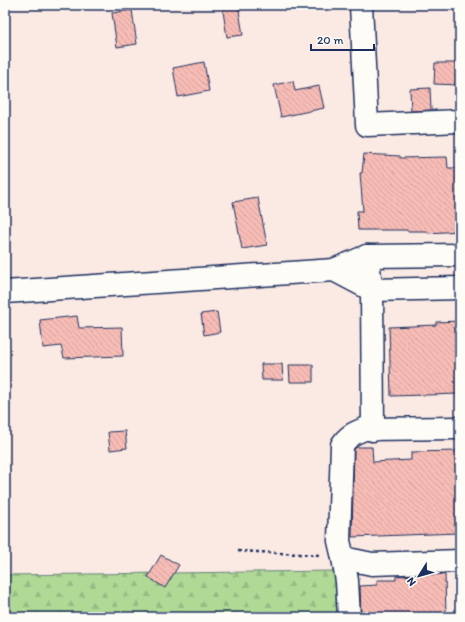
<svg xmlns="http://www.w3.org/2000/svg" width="465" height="622" font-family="Itim,sans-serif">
<defs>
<pattern id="forest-firs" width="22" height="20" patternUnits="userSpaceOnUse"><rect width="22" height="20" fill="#b0d996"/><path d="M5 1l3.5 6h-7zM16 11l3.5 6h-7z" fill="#97bb84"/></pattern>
<pattern id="building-back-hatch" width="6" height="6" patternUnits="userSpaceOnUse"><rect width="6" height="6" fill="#f7bcb5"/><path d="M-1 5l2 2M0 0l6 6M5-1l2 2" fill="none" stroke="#d3a29e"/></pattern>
</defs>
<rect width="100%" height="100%" fill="#fbe9e3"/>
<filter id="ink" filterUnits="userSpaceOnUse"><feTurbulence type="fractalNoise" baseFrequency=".025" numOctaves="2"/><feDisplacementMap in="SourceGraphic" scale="8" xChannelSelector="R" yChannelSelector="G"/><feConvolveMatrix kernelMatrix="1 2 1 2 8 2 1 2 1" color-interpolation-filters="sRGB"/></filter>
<g filter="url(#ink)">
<path fill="url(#forest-firs)" stroke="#66847a" d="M 336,571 L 338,617 L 5,617 L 5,575 Z"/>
<g fill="url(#building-back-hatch)" stroke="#1b2f5e">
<path d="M 222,5 L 238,5 L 243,35 L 227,37 Z"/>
<path d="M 132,10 L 137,44 L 117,47 L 112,13 Z"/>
<path d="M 204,62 L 209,91 L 178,97 L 173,68 Z"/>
<path d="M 435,63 L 460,63 L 460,85 L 434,84 Z"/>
<path d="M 293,81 L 295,91 L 319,86 L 324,108 L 281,117 L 274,85 Z"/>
<path d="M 430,88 L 431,110 L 411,111 L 410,89 Z"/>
<path d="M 364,154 L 400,156 L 400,158 L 447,157 L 448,168 L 460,168 L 460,231 L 428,233 L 427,231 L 407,231 L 407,230 L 358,230 L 357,211 L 363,211 L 360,173 L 362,173 Z"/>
<path d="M 258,198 L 267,245 L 242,249 L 233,202 Z"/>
<path d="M 217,312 L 220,332 L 204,335 L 201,314 Z"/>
<path d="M 77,316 L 79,328 L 122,327 L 123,356 L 64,358 L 61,346 L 43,348 L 40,320 Z"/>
<path d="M 460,321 L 460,394 L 391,396 L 389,327 L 436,325 L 436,322 Z"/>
<path d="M 261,364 L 282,364 L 283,380 L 262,380 Z"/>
<path d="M 289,365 L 313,365 L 313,382 L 290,382 Z"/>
<path d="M 125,431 L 127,448 L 110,450 L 108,432 Z"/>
<path d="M 357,447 L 372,447 L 373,462 L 411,460 L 411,452 L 458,451 L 460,522 L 457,522 L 458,533 L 352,537 L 354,449 Z"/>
<path d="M 161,555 L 179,565 L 165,588 L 148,577 Z"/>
<path d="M 445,574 L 446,617 L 361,617 L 360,586 L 377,585 L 377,580 L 396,580 L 396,576 Z"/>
</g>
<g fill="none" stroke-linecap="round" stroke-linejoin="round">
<g stroke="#1b2f5e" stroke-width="25">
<g id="minor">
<path d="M 361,5 L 367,125 L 460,121"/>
<path d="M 367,256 L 372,290 L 373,430"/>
<path d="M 334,270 L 372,290 L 460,288"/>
<path d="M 5,292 L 334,270 L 367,256 L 460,255"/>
<path d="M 460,428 L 364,429 C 354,433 348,436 342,445 L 339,541 L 343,558 L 372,564 L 460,561"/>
<path d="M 343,558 L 347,581 L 349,617"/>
</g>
</g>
<path stroke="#1b2f5e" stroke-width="2.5" stroke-dasharray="3 3" stroke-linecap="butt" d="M 238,551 L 320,555"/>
<use href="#minor" stroke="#fdfcf7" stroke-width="22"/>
</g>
</g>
<rect width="465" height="622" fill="none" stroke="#fdfcf7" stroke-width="20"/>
<rect x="10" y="10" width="445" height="602" fill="none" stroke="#1b2f5e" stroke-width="1.5" filter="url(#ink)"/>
<g transform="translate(419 576) rotate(233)" stroke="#fdfcf7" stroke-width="3" paint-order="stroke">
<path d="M0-3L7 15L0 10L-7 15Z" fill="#1b2f5e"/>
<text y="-6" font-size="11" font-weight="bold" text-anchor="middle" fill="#1b2f5e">N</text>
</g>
<path d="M311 44v6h63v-6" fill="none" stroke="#1b2f5e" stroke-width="2"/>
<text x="317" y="44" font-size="12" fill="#1b2f5e" stroke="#fdfcf7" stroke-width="3" paint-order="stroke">20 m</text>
</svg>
